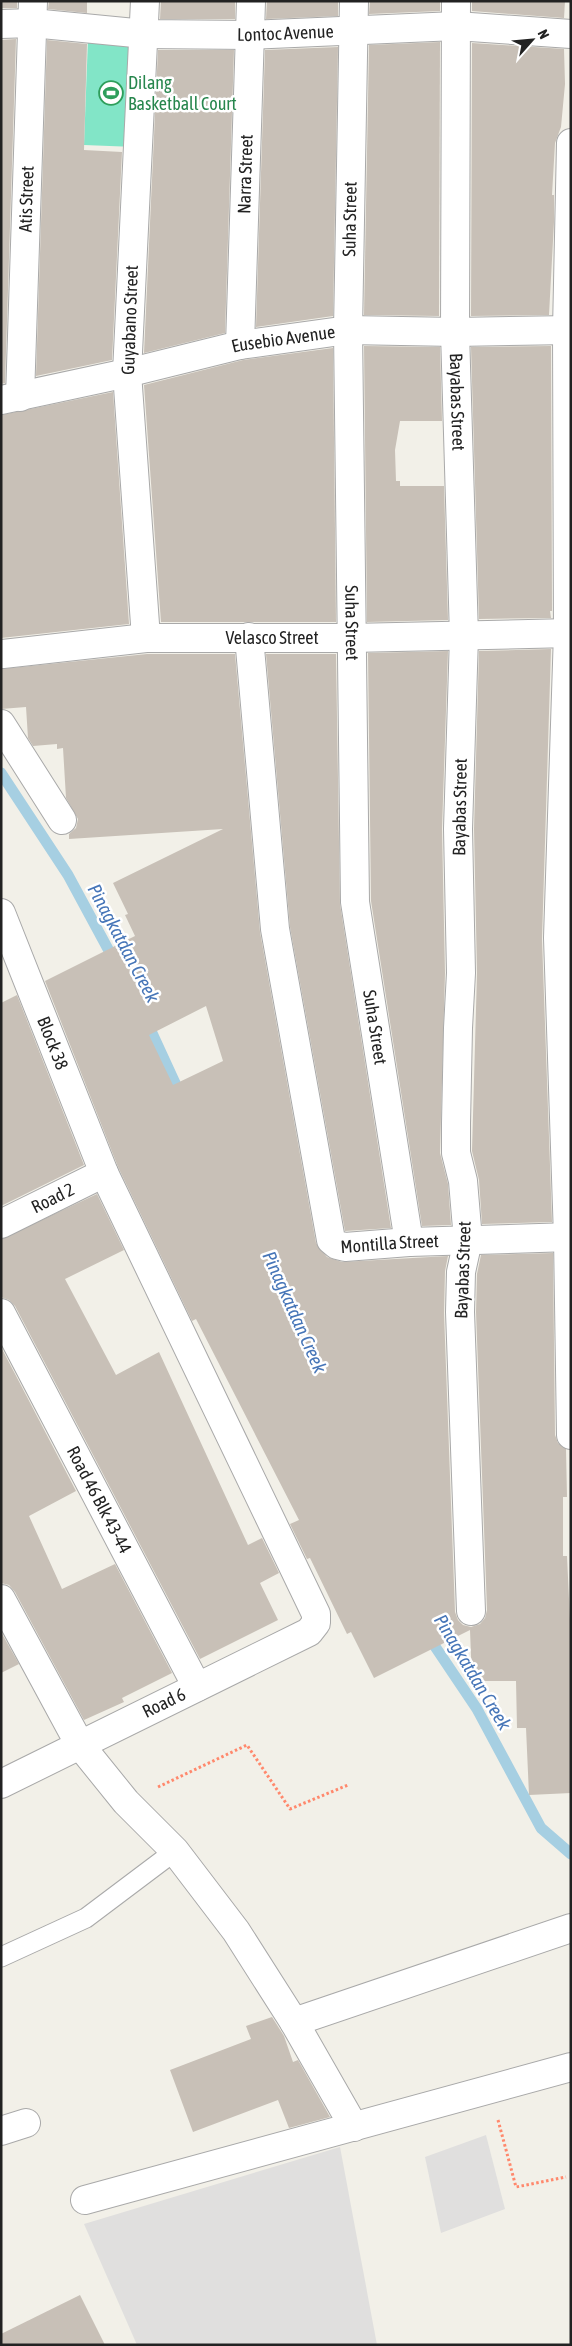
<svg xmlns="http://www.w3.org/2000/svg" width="572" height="2346" font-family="'Asap Condensed',sans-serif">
<rect width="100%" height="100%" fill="#f2f0e8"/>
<g fill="#e0dfde">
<path d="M 486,2135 L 505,2209 L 441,2233 L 425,2157 Z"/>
<path d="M 340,2147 L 377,2345 L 137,2345 L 84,2224 Z"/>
</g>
<path fill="#82e5c7" d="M 88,39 L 138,41 L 135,147 L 84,145 Z"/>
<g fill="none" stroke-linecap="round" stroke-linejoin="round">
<g stroke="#a6cfe2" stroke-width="11">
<path d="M 1,773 L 68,875 L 115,962"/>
<path d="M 146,1020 L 181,1096"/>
<path d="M 428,1636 L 477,1709 L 541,1828 L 571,1854"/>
</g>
</g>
<g fill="#c8c0b7" fill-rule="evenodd">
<rect x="1" y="1" width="16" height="7"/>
<path d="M 49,1 L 87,1 L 87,13 L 48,9 Z"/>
<path d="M 161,1 L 235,1 L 235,19 L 160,19 Z"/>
<path d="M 267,1 L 338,1 L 338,16 L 266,19 Z"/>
<path d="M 370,1 L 440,1 L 440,11 L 369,14 Z"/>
<path d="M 472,1 L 565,1 L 564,18 L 472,11 Z"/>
<path d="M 16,39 L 5,383 L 1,384 L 1,40 Z"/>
<path d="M 47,40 L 87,44 L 84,150 L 122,152 L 112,360 L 36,376 Z"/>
<path d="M 440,42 L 439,316 L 364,315 L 369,45 Z"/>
<path d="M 472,43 L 564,49 L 565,84 L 561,127 L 555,143 L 552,195 L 554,195 L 554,222 L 549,315 L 471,316 Z"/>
<path d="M 338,47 L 333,316 L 256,327 L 265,50 Z"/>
<path d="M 158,50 L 234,50 L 225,333 L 144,353 Z"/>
<path d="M 364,346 L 440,347 L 442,421 L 400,421 L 395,450 L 396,481 L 400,481 L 400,486 L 444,486 L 448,620 L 367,622 Z"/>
<path d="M 551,346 L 552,611 L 550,611 L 551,618 L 479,619 L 471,347 Z"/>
<path d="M 333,348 L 336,622 L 161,622 L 144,385 L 243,360 Z"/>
<path d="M 113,392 L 129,624 L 1,638 L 1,415 Z"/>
<path d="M 551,649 L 542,939 L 552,1222 L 482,1224 L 479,1180 L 472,1151 L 477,973 L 474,829 L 479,651 Z"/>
<path d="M 448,651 L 442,829 L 445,973 L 440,1153 L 448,1184 L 451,1225 L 422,1226 L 371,901 L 368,653 Z"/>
<path d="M 147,654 L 235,654 L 260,932 L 316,1243 L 327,1257 L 342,1262 L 448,1256 L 445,1271 L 444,1313 L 455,1612 L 458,1620 L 463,1625 L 471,1627 L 480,1624 L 485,1618 L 487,1610 L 476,1312 L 477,1274 L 481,1255 L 553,1253 L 555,1435 L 558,1443 L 566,1449 L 567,1497 L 563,1497 L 563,1556 L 567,1556 L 571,1642 L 571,1793 L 529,1795 L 526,1728 L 517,1728 L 516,1681 L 472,1681 L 470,1630 L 374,1678 L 351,1632 L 347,1634 L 310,1558 L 307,1559 L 290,1524 L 299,1520 L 196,1319 L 192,1321 L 118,1167 L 45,981 L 135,936 L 125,915 L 128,914 L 113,883 L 223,829 L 69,839 L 69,834 L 76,828 L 78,819 L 66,798 L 63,748 L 57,749 L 57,744 L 33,746 L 28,738 L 26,707 L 1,709 L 1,669 ZM 206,1006 L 223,1061 L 173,1085 L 149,1035 Z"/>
<path d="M 266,654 L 336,654 L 340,904 L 391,1228 L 345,1231 L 290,927 Z"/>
<path d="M 17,995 L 84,1165 L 1,1206 L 1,1003 Z"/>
<path d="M 97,1194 L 124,1250 L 65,1279 L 116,1375 L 159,1352 L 248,1545 L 262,1538 L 279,1573 L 260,1583 L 278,1620 L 200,1659 L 15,1306 L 9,1300 L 1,1297 L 1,1239 Z"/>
<path d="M 1,1347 L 76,1491 L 29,1516 L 62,1589 L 115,1564 L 172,1673 L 122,1698 L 124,1702 L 84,1720 L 15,1592 L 9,1585 L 1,1583 Z"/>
<path d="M 1,1632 L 19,1664 L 1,1673 Z"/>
<path d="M 272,2017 L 284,2036 L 293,2062 L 298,2060 L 330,2117 L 289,2128 L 278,2100 L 193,2132 L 170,2070 L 251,2039 L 246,2026 Z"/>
<path d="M 80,2295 L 105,2345 L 1,2345 L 1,2334 Z"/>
</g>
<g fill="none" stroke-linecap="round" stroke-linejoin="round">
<g stroke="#a9a9a9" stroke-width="21">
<path id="lane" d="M 1,1957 L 86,1918 L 175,1851"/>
</g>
<g stroke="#a9a9a9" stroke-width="30">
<g id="street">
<path d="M 145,1 L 127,373 L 146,638"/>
<path id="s1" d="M 354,1 L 348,330 L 355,902 L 409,1242"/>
<path id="s2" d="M 456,1 L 455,332 L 464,636 L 458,829 L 461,973 L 458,1028 L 456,1123 L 456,1153 L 463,1181 L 468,1240 L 461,1272 L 460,1312 L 471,1611"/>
<path id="s3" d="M 1,24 L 32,23 L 145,34 L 250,35 L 456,26 L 571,34"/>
<path d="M 571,143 L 567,330 L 568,633 L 558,938 L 568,1237 L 571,1435"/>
<path id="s4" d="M 240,345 L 251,1"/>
<path id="s5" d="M 20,397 L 33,1"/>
<path id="s6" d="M 1,400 L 127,373 L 240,345 L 348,330 L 455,332 L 571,330"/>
<path id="s7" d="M 249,637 L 275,929 L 331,1240 L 337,1245 L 345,1247 L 409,1242 L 571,1237"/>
<path id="s8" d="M 3,654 L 146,638 L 351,638 L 571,633"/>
<path d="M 1,724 L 62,820"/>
<path id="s9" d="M 1,913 L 104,1173 L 316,1614 L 316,1623 L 309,1632 L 1,1784"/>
<path id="s10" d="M 1,1224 L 104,1173"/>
<path id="s11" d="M 1,1313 L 197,1687"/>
<path d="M 1,1599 L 80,1745 L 126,1802 L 175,1851 L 236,1931 L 294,2022 L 354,2127"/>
<path d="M 294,2022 L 571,1928"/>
<path d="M 1,2131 L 26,2123"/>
<path d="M 85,2200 L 571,2067"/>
</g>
</g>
<g stroke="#ff886c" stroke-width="3" stroke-dasharray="2.5 2.5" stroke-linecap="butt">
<path d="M 158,1787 L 247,1745 L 290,1809 L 348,1785"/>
<path d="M 498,2120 L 516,2187 L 566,2177"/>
</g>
<use href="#lane" stroke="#fff" stroke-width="19"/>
<use href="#street" stroke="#fff" stroke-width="28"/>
</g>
<defs>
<g id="stadium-ring" transform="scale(1.25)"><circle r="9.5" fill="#fff" stroke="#2e9e5b" stroke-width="1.5"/><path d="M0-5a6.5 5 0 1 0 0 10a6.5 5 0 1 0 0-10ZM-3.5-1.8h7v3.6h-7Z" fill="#2e9e5b"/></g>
</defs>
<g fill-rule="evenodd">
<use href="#stadium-ring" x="111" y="93"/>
</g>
<g text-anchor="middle" stroke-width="5" stroke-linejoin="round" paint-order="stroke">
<g font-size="18" fill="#222" stroke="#fff">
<text dy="6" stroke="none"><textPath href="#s3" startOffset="285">Lontoc Avenue</textPath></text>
<text dy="6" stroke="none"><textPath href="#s4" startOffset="171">Narra Street</textPath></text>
<text dy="6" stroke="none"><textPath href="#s5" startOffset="198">Atis Street</textPath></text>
<text transform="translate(350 219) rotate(-89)" y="6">Suha Street</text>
<text transform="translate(130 320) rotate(-88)" y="6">Guyabano Street</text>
<text dy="6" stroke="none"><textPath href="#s6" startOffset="289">Eusebio Avenue</textPath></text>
<text dy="6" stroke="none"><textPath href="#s2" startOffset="401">Bayabas Street</textPath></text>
<text dy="6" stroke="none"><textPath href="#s1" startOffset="622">Suha Street</textPath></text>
<text dy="6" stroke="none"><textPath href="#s8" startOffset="270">Velasco Street</textPath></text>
<text transform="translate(460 807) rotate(-89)" y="6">Bayabas Street</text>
<text dy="6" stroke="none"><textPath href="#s1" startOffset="1028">Suha Street</textPath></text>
<text dy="6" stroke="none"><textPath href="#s9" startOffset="140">Block 38</textPath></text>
<text dy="6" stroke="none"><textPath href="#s10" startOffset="58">Road 2</textPath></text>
<text dy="6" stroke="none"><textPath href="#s7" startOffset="670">Montilla Street</textPath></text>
<text transform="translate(463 1270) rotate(-88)" y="6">Bayabas Street</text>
<text dy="6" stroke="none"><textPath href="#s11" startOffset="211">Road 46 Blk 43-44</textPath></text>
<text transform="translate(164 1703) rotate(-26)" y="6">Road 6</text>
</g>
<g font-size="18" fill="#27864d" stroke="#fff" text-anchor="start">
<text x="128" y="89">Dilang<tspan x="128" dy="21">Basketball Court</tspan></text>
</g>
<g font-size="19" font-style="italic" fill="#4776b8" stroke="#fff">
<text transform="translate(124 943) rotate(62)" y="7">Pinagkatdan Creek</text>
<text transform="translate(295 1312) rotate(66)" y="7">Pinagkatdan Creek</text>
<text transform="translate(473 1672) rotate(59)" y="7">Pinagkatdan Creek</text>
</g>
</g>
<rect width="572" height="2346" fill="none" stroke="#222222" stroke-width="5"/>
<g transform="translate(532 40) rotate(63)" stroke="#ffffff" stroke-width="4" paint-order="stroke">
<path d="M0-4L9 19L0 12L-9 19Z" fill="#222222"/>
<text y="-8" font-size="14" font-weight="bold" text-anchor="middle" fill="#222222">N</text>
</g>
</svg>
